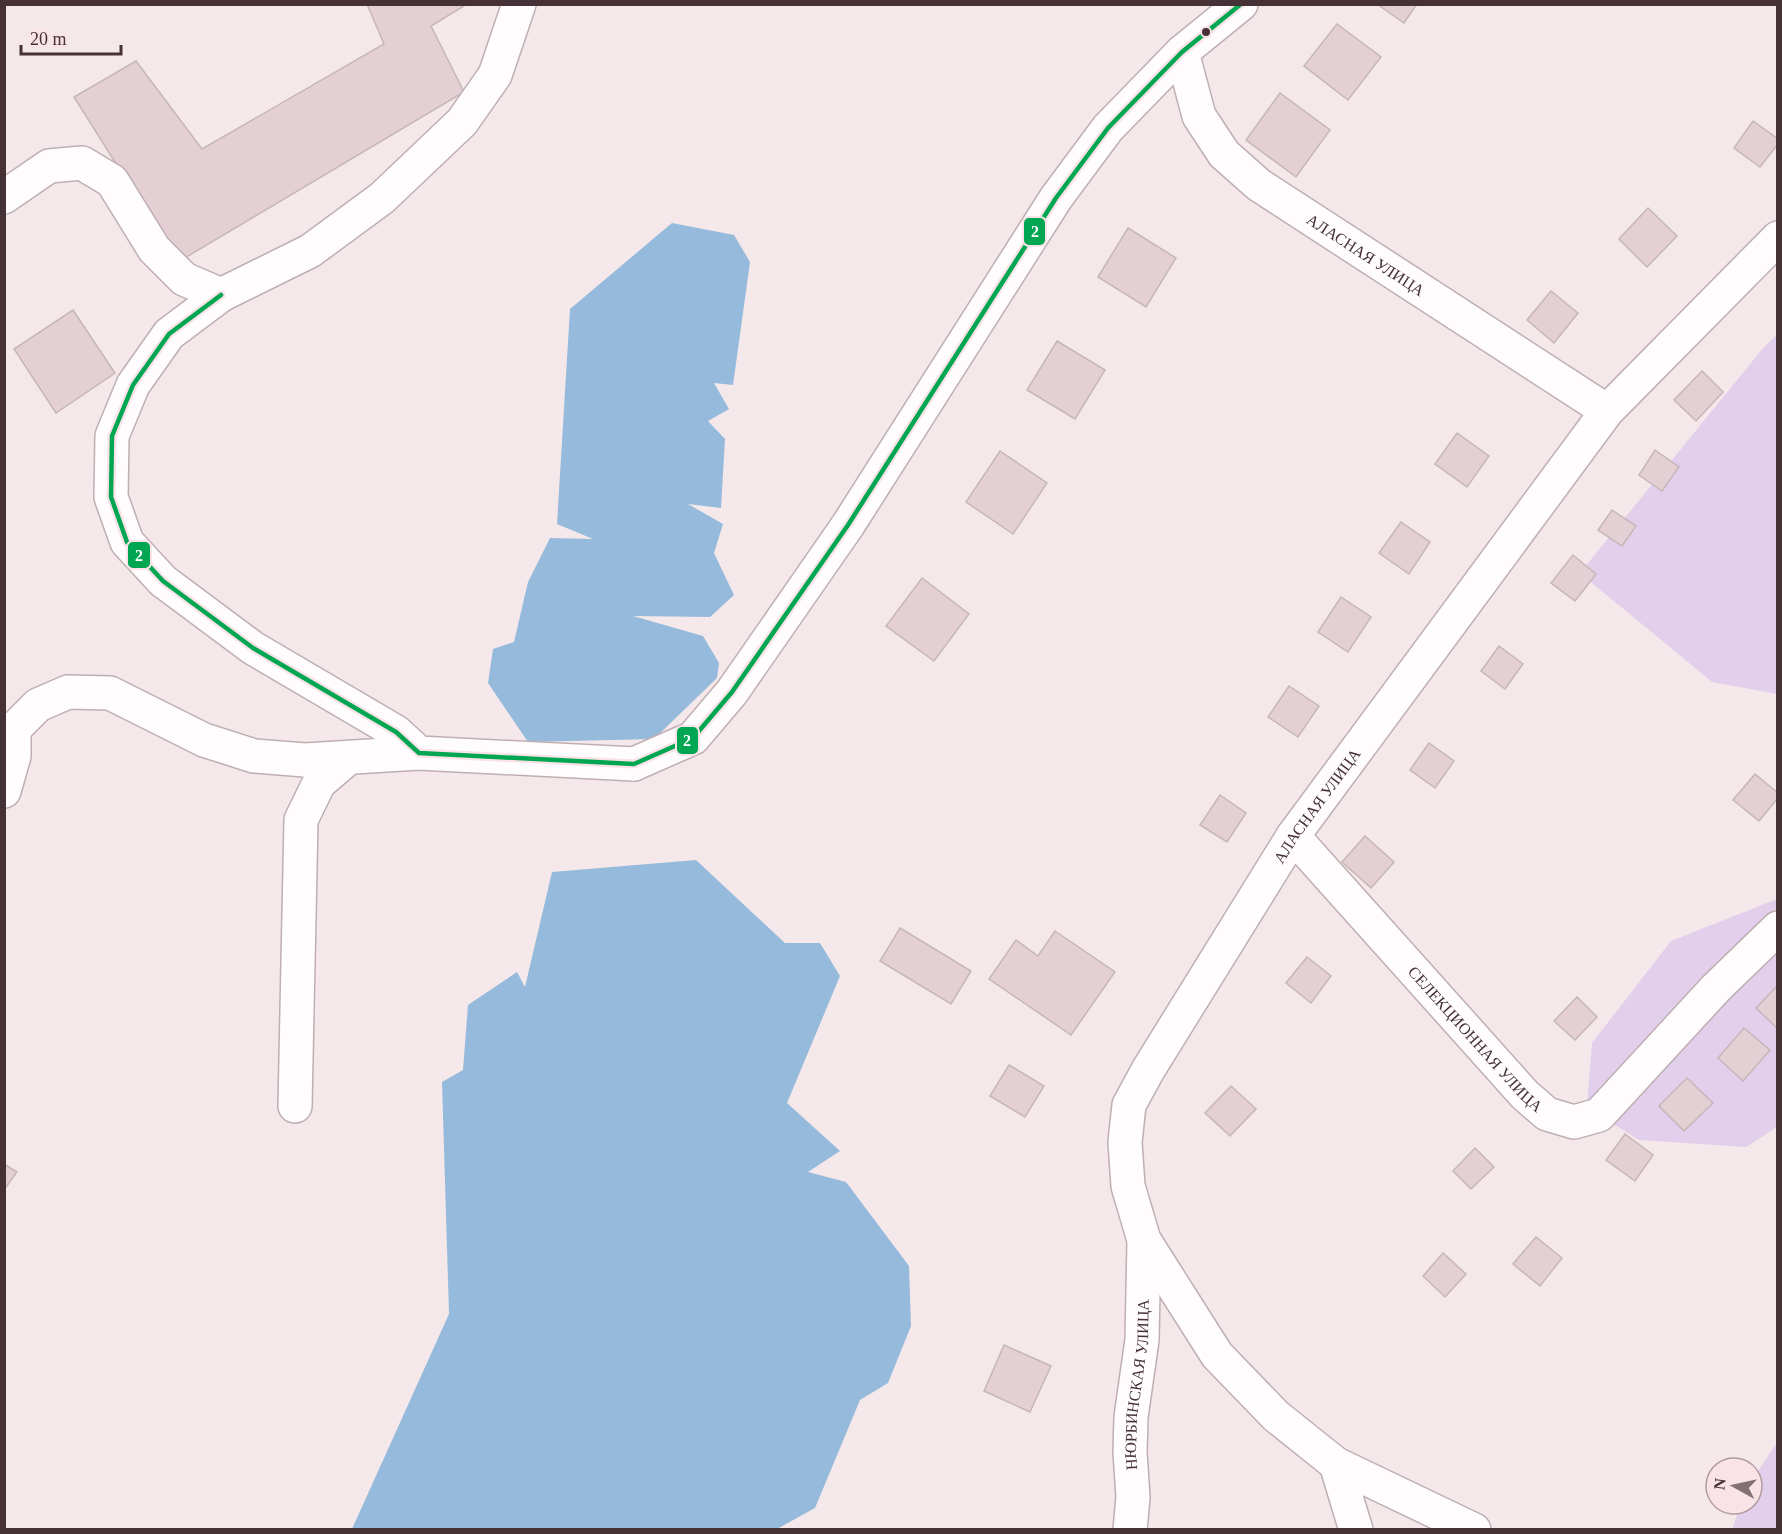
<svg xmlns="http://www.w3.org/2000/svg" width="1782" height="1534" font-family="Georgia,serif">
<rect width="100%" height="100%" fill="#f5e8ea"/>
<g fill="#e1cfec">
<path d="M 1777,335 L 1777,694 L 1712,682 L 1580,573 L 1764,347 Z"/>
<path d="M 1777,899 L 1777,1127 L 1746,1147 L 1639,1140 L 1587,1107 L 1592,1043 L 1671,941 Z"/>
<path d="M 1777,1443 L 1777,1529 L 1732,1529 L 1741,1504 L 1752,1504 L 1752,1480 Z"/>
</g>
<g fill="#95badb">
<path d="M 672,223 L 734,235 L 750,262 L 733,385 L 714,383 L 729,409 L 708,421 L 725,439 L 721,508 L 688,504 L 723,524 L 714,553 L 734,595 L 710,617 L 633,616 L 703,636 L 719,663 L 717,678 L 654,739 L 528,742 L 488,683 L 493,649 L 514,642 L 528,582 L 550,538 L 593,539 L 557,524 L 570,309 Z"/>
<path d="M 696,860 L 785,943 L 820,943 L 840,976 L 787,1103 L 840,1151 L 808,1172 L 846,1182 L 909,1266 L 911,1326 L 888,1383 L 860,1400 L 815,1508 L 777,1529 L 352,1529 L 449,1314 L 442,1082 L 463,1070 L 468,1005 L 517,972 L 525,987 L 552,872 Z"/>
</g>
<g fill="#e4cfd4" stroke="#c5b6b9" stroke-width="1.5">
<path d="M 367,4 L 463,4 L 464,6 L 431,26 L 464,92 L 178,262 L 74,97 L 136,61 L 202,149 L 384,44 Z"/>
<path d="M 1377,4 L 1417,4 L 1404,23 Z"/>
<path d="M 1337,24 L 1381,57 L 1348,100 L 1304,66 Z"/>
<path d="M 1280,93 L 1330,130 L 1296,177 L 1246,140 Z"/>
<path d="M 1753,121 L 1778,139 L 1778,144 L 1760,167 L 1734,148 Z"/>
<path d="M 1648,208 L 1677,236 L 1647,267 L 1619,239 Z"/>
<path d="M 1128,228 L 1176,258 L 1146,307 L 1098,277 Z"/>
<path d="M 1551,291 L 1578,313 L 1554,343 L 1527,320 Z"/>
<path d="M 73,310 L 115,373 L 56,413 L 14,349 Z"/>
<path d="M 1057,341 L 1105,370 L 1075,419 L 1027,390 Z"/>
<path d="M 1702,371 L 1723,392 L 1696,421 L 1674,400 Z"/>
<path d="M 1457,433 L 1489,456 L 1467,487 L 1435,464 Z"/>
<path d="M 1655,450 L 1679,467 L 1662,491 L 1639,475 Z"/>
<path d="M 1000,451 L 1047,483 L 1013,534 L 966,502 Z"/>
<path d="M 1612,510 L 1636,526 L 1622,546 L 1598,530 Z"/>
<path d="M 1401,522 L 1430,542 L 1409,574 L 1379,553 Z"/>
<path d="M 1573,555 L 1596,574 L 1575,601 L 1551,583 Z"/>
<path d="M 922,578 L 969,614 L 934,661 L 886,626 Z"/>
<path d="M 1341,597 L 1371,617 L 1348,652 L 1318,632 Z"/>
<path d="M 1499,646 L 1523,664 L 1505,689 L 1481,671 Z"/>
<path d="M 1289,686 L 1319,706 L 1298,737 L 1268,717 Z"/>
<path d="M 1429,743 L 1454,761 L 1435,788 L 1410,770 Z"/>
<path d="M 1755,774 L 1778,793 L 1778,798 L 1759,821 L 1733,800 Z"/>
<path d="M 1220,795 L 1246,813 L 1227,842 L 1200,825 Z"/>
<path d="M 1365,836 L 1394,862 L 1371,888 L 1342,862 Z"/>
<path d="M 900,928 L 971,971 L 951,1004 L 880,961 Z"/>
<path d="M 1055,931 L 1115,972 L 1071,1035 L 989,979 L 1016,940 L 1038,956 Z"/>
<path d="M 1307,957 L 1331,976 L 1311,1003 L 1286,983 Z"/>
<path d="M 1778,985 L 1778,1029 L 1756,1008 Z"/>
<path d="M 1577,997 L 1597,1017 L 1575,1040 L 1554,1021 Z"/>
<path d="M 1744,1028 L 1770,1050 L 1743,1081 L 1718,1058 Z"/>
<path d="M 1009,1065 L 1044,1086 L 1025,1117 L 990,1096 Z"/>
<path d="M 1687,1078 L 1713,1103 L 1684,1131 L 1659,1106 Z"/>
<path d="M 1231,1086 L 1256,1109 L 1230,1136 L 1205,1113 Z"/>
<path d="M 1625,1134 L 1653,1155 L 1635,1181 L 1606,1160 Z"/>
<path d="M 1475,1148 L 1494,1167 L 1471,1189 L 1453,1171 Z"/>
<path d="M 4,1164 L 17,1172 L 4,1190 Z"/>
<path d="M 1536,1237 L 1562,1258 L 1540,1286 L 1513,1264 Z"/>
<path d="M 1443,1253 L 1466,1274 L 1445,1297 L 1423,1276 Z"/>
<path d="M 1004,1345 L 1051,1366 L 1030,1412 L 984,1391 Z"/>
</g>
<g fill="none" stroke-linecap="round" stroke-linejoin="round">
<g stroke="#bfafb2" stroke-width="36">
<g id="minor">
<path id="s1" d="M 1182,52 L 1199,116 L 1224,154 L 1259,185 L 1607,411"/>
<path d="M 4,197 L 49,166 L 82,163 L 112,181 L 154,249 L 184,279 L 221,295 L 310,251 L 382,198 L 462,122 L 495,75 L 519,4"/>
<path d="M 221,295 L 169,334 L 133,385 L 112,436 L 111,497 L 127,542 L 163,581 L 253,648 L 396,732 L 419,753 L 634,764"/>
<path d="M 4,733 L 14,729 L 38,705 L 68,692 L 110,693 L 204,740 L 254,756 L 305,760 L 419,753"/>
<path d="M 4,791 L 14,756 L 14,729"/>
<path id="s2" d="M 1293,836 L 1525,1095 L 1547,1114 L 1574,1122 L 1599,1115 L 1716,988 L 1778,928"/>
<path d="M 295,1106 L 301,820 L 319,783 L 347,759"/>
<path d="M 1336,1464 L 1474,1530"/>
<path id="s3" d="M 1130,1530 L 1133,1497 L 1130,1452 L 1131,1417 L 1142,1340 L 1144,1240"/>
<path id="s4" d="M 1356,1530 L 1336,1464 L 1276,1416 L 1217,1355 L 1144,1240 L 1128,1186 L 1125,1142 L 1129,1105 L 1148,1070 L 1293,836 L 1607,411 L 1778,238"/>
</g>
</g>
<g stroke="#bfafb2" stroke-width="36">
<path id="tertiary" d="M 634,764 L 693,738 L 732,692 L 848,525 L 1056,198 L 1108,128 L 1182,52 L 1241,4"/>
</g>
<use href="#minor" stroke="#fefcfc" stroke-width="33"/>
<use href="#tertiary" stroke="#fefcfc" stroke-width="33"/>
<g stroke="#fae3e7" stroke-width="9">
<path id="bus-1" d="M 221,295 L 169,334 L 133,385 L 112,436 L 111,497 L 127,542 L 163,581 L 253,648 L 396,732 L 419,753 L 634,764 L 693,738 L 732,692 L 848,525 L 1056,198 L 1108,128 L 1182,52 L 1241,4"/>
</g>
<use href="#bus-1" stroke="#00a651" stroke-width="4.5"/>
</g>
<circle fill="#463136" stroke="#fae3e7" stroke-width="2" cx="1206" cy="32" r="5"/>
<g text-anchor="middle" stroke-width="6" stroke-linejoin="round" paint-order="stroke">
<g font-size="16" fill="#463136" stroke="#fae3e7">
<text dy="6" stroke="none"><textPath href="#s1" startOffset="286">АЛАСНАЯ УЛИЦА</textPath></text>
<text dy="6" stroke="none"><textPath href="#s4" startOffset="858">АЛАСНАЯ УЛИЦА</textPath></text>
<text dy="6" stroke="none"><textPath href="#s2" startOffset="273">СЕЛЕКЦИОННАЯ УЛИЦА</textPath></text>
<text dy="6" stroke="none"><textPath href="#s3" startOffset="146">НЮРБИНСКАЯ УЛИЦА</textPath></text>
</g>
</g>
<g stroke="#fae3e7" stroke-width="2">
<rect x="1023" y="217" width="23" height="29" rx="6" fill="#00a651"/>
<rect x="127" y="541" width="24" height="28" rx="6" fill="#00a651"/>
<rect x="676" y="726" width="23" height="29" rx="6" fill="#00a651"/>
</g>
<g font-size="16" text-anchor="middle" font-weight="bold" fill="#fff">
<text x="1035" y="237">2</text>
<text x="139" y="561">2</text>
<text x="687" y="746">2</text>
</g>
<rect width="1782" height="1534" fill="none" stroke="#463136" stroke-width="12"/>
<g transform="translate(1734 1486) rotate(278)"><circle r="28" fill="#fae3e7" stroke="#b29ca0" stroke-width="1.5"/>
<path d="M0-4.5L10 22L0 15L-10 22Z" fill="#837175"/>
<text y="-9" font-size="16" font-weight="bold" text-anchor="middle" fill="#463136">N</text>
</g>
<path d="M21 45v9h100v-9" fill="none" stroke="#463136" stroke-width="3"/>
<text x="30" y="45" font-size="18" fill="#463136" stroke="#fae3e7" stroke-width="4.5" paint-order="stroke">20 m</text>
</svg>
